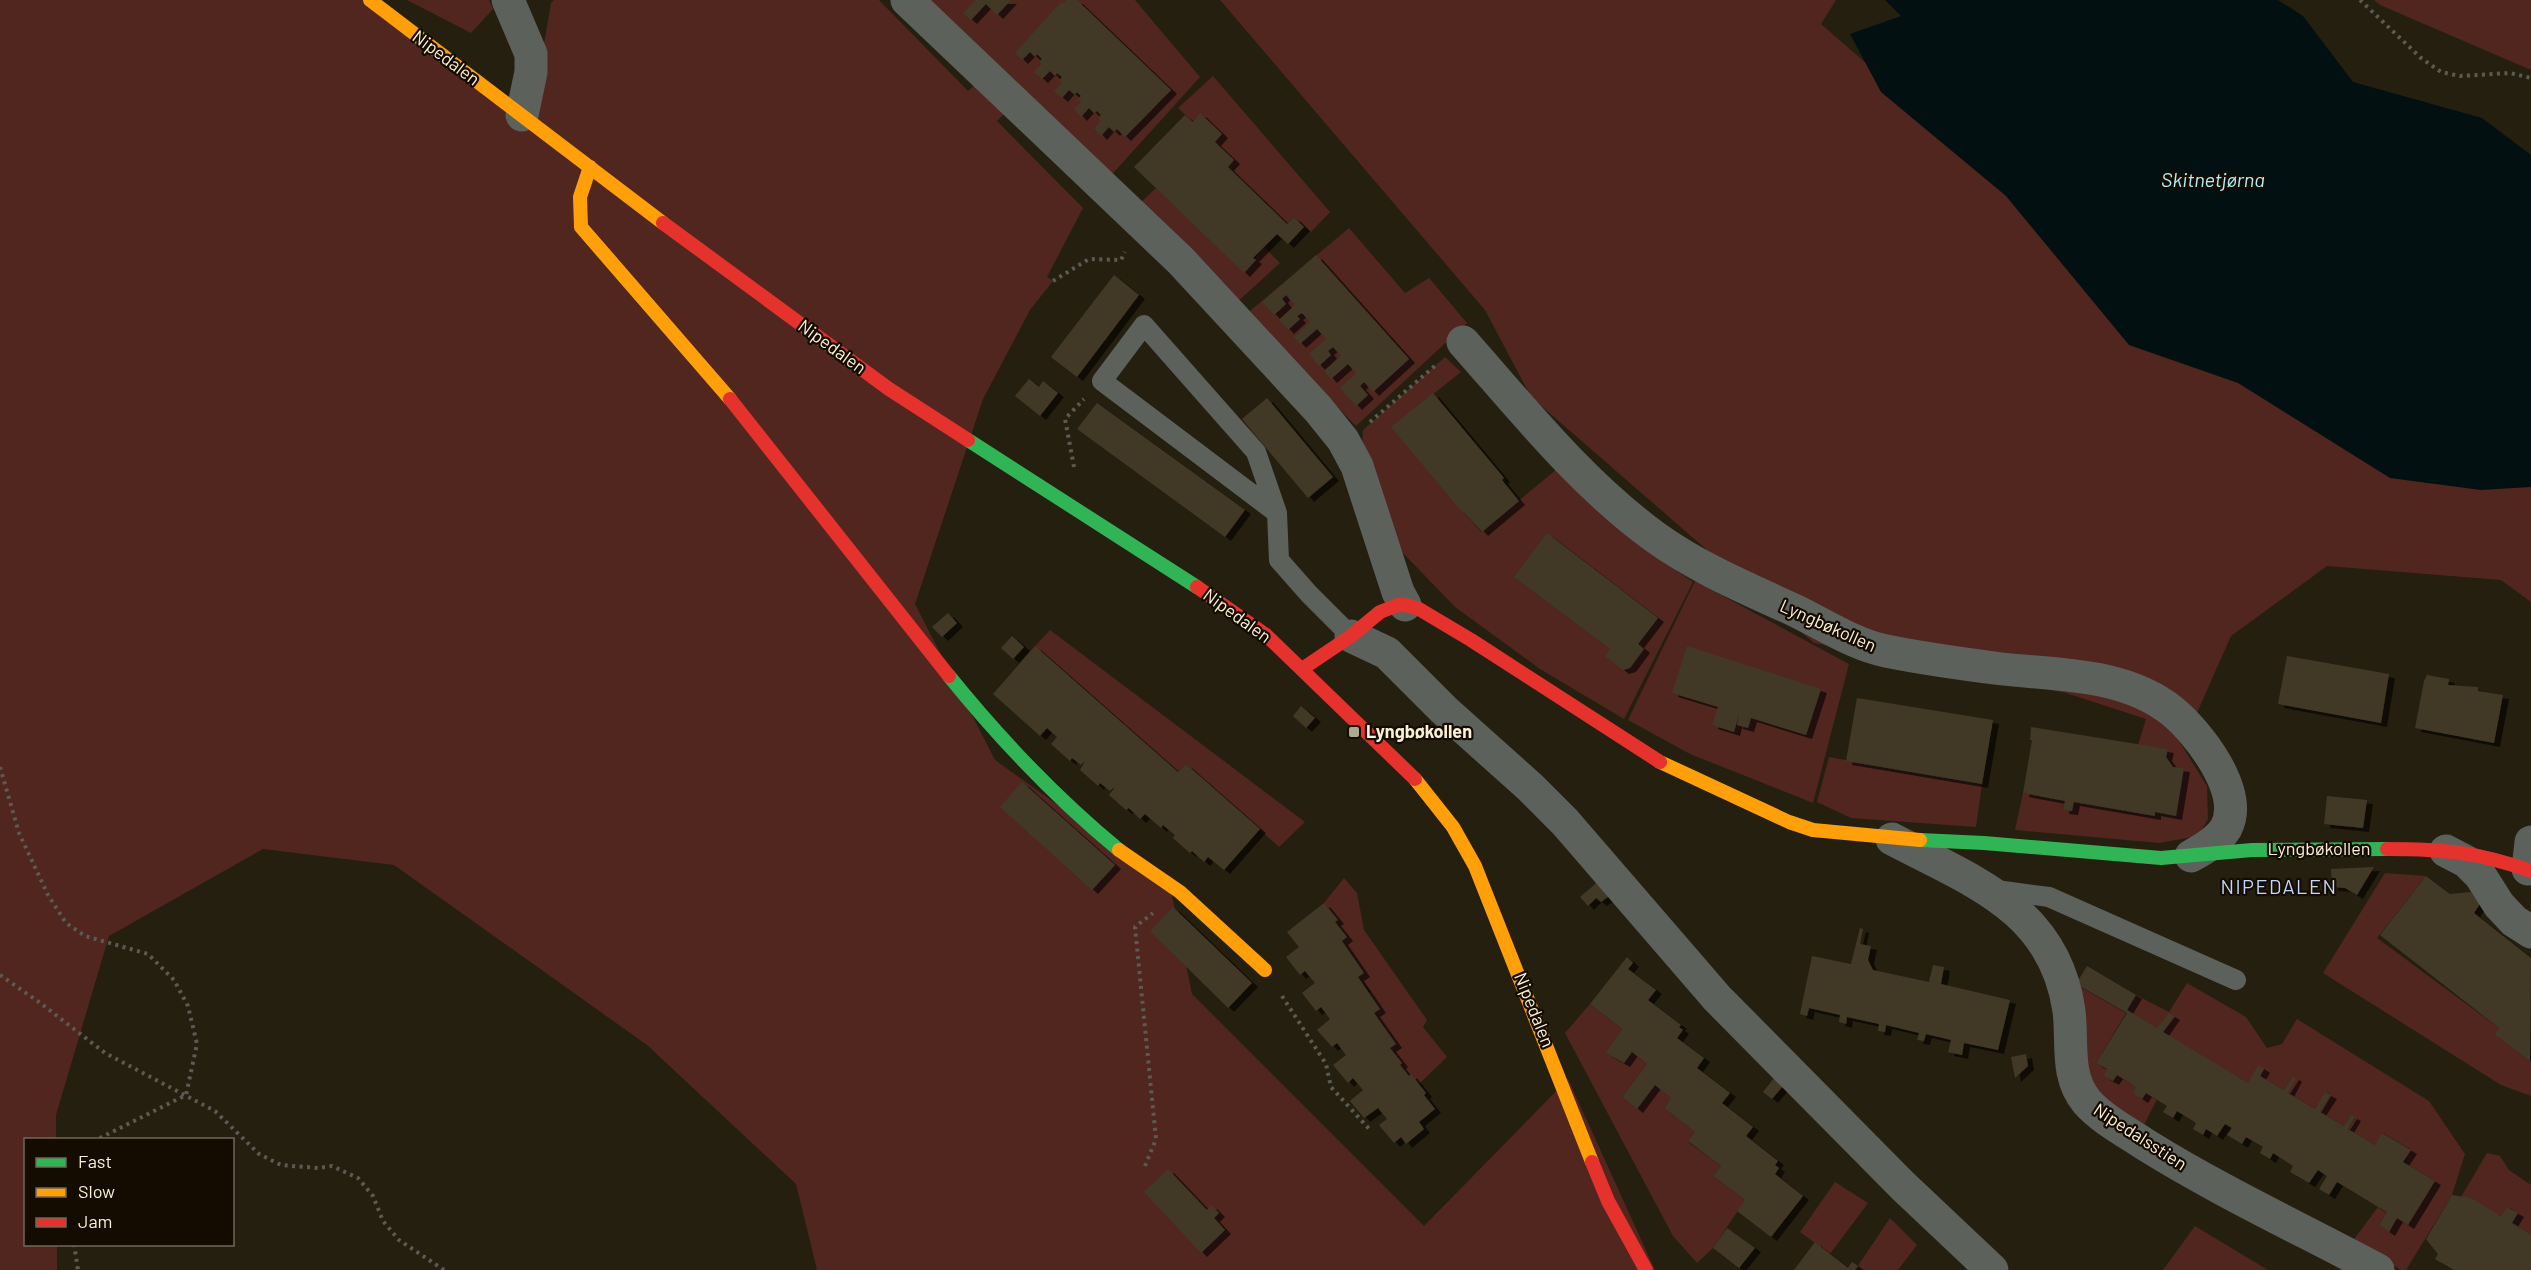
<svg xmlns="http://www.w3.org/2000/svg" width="2531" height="1270" font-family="Barlow,sans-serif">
<defs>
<filter id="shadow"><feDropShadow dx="6" dy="4" stdDeviation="0" flood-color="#0009"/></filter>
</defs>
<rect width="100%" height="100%" fill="#251f10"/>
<g fill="#50261f">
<path d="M 0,0 L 364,0 L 531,119 L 551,3 L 554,0 L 879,0 L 968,91 L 979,81 L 1008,110 L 997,121 L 1083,208 L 1047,277 L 1053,281 L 1030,310 L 983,399 L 915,604 L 995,760 L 1170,886 L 1192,994 L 1424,1226 L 1568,1079 L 1655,1270 L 817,1270 L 796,1184 L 647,1045 L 394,865 L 263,849 L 109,936 L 56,1115 L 56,1139 L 26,1140 L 26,1244 L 57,1245 L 57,1270 L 0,1270 Z"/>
<path d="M 407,0 L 489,0 L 493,9 L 471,33 Z"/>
<path d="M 920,0 L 1135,0 L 1200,77 L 1106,181 Z"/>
<path d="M 1220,0 L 1836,0 L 1821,24 L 2008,187 L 2531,445 L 2531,602 L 2501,580 L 2327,566 L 2231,636 L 2188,733 L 2171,728 L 2207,786 L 2208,819 L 2198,836 L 2159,843 L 2015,830 L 2023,793 L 2065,801 L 2063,810 L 2072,811 L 2074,802 L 2155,815 L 2155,812 L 2176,816 L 2184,769 L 2173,767 L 2166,757 L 2168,749 L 2138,745 L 2146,719 L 2066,693 L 1814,643 L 1531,397 L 1485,310 Z"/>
<path d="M 2374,0 L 2531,0 L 2531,70 L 2380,5 Z"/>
<path d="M 1213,76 L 1330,212 L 1311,232 L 1294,217 L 1287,224 L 1228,167 L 1234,160 L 1215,142 L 1222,134 L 1201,114 L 1193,122 L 1178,108 Z"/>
<path d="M 1156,188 L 1244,272 L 1264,247 L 1280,263 L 1235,304 L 1135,208 Z"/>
<path d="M 1349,228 L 1405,293 L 1429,278 L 1467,323 L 1356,426 L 1245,315 Z"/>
<path d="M 1445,357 L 1461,372 L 1392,427 L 1481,532 L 1557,469 L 1633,541 L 1693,582 L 1624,719 L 1540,669 L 1455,607 L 1402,552 L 1362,452 L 1363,430 Z"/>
<path d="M 1695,581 L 1849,664 L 1813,803 L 1690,754 L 1628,720 Z"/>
<path d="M 1050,630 L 1305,822 L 1279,847 L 1186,764 L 1178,772 L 1035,646 Z"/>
<path d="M 1829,757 L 1982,784 L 1976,827 L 1851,818 L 1817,802 Z"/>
<path d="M 2385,873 L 2426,876 L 2377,938 L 2499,1028 L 2496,1034 L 2531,1061 L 2531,1096 L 2501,1085 L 2323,973 Z"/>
<path d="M 1344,878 L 1357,893 L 1364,930 L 1427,1020 L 1423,1027 L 1447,1057 L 1419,1084 L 1412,1080 L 1400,1065 L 1402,1063 L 1390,1048 L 1395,1044 L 1374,1013 L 1368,994 L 1370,991 L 1358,977 L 1364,973 L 1342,941 L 1347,937 L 1335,922 L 1338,920 L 1324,903 Z"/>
<path d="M 2187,983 L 2246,1017 L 2267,1048 L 2282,1044 L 2297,1019 L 2429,1101 L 2465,1154 L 2452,1195 L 2406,1270 L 2401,1270 L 2352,1242 L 2378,1207 L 2387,1212 L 2379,1225 L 2388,1231 L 2397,1218 L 2408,1225 L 2435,1181 L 2405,1163 L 2410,1149 L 2383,1133 L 2375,1145 L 2348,1129 L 2355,1118 L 2351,1115 L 2344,1126 L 2320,1112 L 2331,1095 L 2326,1092 L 2315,1109 L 2288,1093 L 2293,1076 L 2284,1090 L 2260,1076 L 2258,1066 L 2248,1083 L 2126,1013 L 2096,1063 L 2157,1099 L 2142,1129 L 2101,1099 L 2084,1073 L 2076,984 L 2126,1012 L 2136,995 L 2169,1012 Z"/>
<path d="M 1590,1004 L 1622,1029 L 1607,1053 L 1617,1058 L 1632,1052 L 1647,1064 L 1622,1097 L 1637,1109 L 1655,1085 L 1671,1098 L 1664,1108 L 1695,1132 L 1688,1142 L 1721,1166 L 1713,1176 L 1745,1200 L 1713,1248 L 1697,1263 L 1673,1236 L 1565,1033 Z"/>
<path d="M 2487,1153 L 2500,1156 L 2509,1170 L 2531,1185 L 2531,1234 L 2512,1223 L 2518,1213 L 2508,1207 L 2501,1216 L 2461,1197 Z"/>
<path d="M 1835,1182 L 1868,1203 L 1830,1254 L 1800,1232 Z"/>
<path d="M 1890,1218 L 1917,1245 L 1898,1270 L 1855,1270 Z"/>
<path d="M 2195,1226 L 2268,1270 L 2163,1270 Z"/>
</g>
<path fill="#031011" d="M 1885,0 L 2278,0 L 2303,16 L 2353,82 L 2482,118 L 2531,155 L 2531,487 L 2481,490 L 2390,478 L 2238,383 L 2129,345 L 2006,196 L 1881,92 L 1850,34 L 1901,16 Z"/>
<g fill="#423828" filter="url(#shadow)">
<path d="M 976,0 L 1011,0 L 997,15 L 986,4 L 971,20 L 963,13 Z"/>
<path d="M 1066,0 L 1077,0 L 1171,90 L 1125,137 L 1117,129 L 1114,132 L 1109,127 L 1101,136 L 1094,128 L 1101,121 L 1098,118 L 1101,115 L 1097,111 L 1094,113 L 1089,108 L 1081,117 L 1074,109 L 1081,102 L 1078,99 L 1081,96 L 1077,92 L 1075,95 L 1069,90 L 1062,98 L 1054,91 L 1062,83 L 1059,81 L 1062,77 L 1057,73 L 1055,76 L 1050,71 L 1042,79 L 1034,72 L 1042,64 L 1039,62 L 1042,59 L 1037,54 L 1035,57 L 1030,52 L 1022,60 L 1015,53 L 1061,2 L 1063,4 Z"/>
<path d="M 1200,113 L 1222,134 L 1215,142 L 1234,160 L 1228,167 L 1287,224 L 1294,217 L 1304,227 L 1288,244 L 1277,234 L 1253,258 L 1256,260 L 1244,273 L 1134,167 L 1185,115 L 1193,122 Z"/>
<path d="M 1316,255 L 1409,359 L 1373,392 L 1364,382 L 1360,386 L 1368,395 L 1356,406 L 1340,388 L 1356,373 L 1348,364 L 1331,379 L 1324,371 L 1341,356 L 1333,347 L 1328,351 L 1331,355 L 1319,366 L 1309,354 L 1326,339 L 1317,329 L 1300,344 L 1294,337 L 1310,322 L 1302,313 L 1297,316 L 1300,319 L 1288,330 L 1279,320 L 1295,305 L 1286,295 L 1282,299 L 1286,304 L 1274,315 L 1262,302 Z"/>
<path d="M 1114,275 L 1139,295 L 1077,377 L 1051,357 Z"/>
<path d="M 1029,379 L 1039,387 L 1043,381 L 1058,393 L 1040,416 L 1015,396 Z"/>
<path d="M 1433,393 L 1504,478 L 1502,480 L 1519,501 L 1482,532 L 1464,512 L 1463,513 L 1391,427 Z"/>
<path d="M 1267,398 L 1333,477 L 1308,498 L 1242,419 Z"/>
<path d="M 1097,403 L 1245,510 L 1225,537 L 1077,429 Z"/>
<path d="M 1547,533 L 1658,618 L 1638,644 L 1644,649 L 1630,668 L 1623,670 L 1605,656 L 1610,649 L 1514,577 Z"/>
<path d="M 948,613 L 957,623 L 942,637 L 932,627 Z"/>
<path d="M 1012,636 L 1024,647 L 1013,659 L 1001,648 Z"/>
<path d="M 1035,646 L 1178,772 L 1186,764 L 1260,829 L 1224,870 L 1208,857 L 1204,862 L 1192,851 L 1190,853 L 1173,838 L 1175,835 L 1163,825 L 1161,828 L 1145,814 L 1140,819 L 1129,808 L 1126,810 L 1109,795 L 1115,787 L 1110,791 L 1100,783 L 1098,786 L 1080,770 L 1085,761 L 1081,765 L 1072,758 L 1070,761 L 1051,744 L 1057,737 L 1047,728 L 1040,736 L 993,694 Z"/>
<path d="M 1687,646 L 1821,689 L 1806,735 L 1751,718 L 1748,728 L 1737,725 L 1739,714 L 1734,732 L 1712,725 L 1718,707 L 1672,693 Z"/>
<path d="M 2287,656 L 2389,674 L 2381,723 L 2278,704 Z"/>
<path d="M 2427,675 L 2449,679 L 2448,685 L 2478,687 L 2478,691 L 2503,695 L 2494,743 L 2415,728 L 2424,681 Z"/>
<path d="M 1857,698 L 1993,720 L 1982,784 L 1846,761 Z"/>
<path d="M 1301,706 L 1315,718 L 1306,728 L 1293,716 Z"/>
<path d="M 2031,727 L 2168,749 L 2166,757 L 2173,767 L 2184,768 L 2176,816 L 2155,812 L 2155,816 L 2074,802 L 2072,811 L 2063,810 L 2065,801 L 2023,793 L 2032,740 L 2030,740 Z"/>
<path d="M 1022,782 L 1115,865 L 1092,890 L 1000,807 Z"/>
<path d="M 2327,796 L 2367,800 L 2363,828 L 2324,824 Z"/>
<path d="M 2374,867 L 2357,895 L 2345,888 L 2332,887 L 2331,869 Z"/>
<path d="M 2426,876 L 2450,894 L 2471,892 L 2480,904 L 2474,913 L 2531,958 L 2530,1061 L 2495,1034 L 2499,1028 L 2380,935 Z"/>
<path d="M 1600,880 L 1612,894 L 1601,902 L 1596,898 L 1588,906 L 1580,897 Z"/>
<path d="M 1324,903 L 1338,920 L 1335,922 L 1347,937 L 1342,941 L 1364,973 L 1358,977 L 1380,1009 L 1374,1013 L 1396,1044 L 1390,1048 L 1402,1063 L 1400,1065 L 1409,1076 L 1411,1074 L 1426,1093 L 1424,1095 L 1435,1109 L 1419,1122 L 1424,1129 L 1406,1144 L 1401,1137 L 1394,1143 L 1379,1125 L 1387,1119 L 1378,1108 L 1364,1118 L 1350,1101 L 1363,1090 L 1353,1078 L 1348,1083 L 1333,1065 L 1346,1055 L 1337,1043 L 1332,1047 L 1317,1030 L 1330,1019 L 1321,1007 L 1316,1011 L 1302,993 L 1315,983 L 1305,971 L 1300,975 L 1286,957 L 1299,947 L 1287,932 Z"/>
<path d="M 1173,907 L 1252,983 L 1228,1008 L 1150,931 Z"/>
<path d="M 1860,928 L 1863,929 L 1860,944 L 1871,946 L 1868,960 L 1873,970 L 1929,982 L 1933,965 L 1944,967 L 1941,984 L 2010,1000 L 1998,1050 L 1964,1043 L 1962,1055 L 1948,1052 L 1951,1040 L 1926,1034 L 1924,1041 L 1917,1040 L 1919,1033 L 1886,1025 L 1885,1032 L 1878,1031 L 1879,1024 L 1847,1017 L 1846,1024 L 1839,1022 L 1840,1015 L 1809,1008 L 1807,1016 L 1800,1014 L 1812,956 L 1851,964 Z"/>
<path d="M 1627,957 L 1633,963 L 1628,969 L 1656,990 L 1648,1000 L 1681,1025 L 1679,1027 L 1683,1030 L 1677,1038 L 1704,1058 L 1697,1068 L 1730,1093 L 1722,1103 L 1753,1127 L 1746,1136 L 1778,1161 L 1775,1165 L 1779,1168 L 1775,1174 L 1803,1196 L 1771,1237 L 1737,1211 L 1745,1200 L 1713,1176 L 1721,1166 L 1688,1141 L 1695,1132 L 1664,1108 L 1671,1098 L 1655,1085 L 1637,1109 L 1622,1097 L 1647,1064 L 1632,1052 L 1624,1063 L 1606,1053 L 1622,1029 L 1590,1004 Z"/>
<path d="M 2087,966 L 2136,995 L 2127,1010 L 2157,1028 L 2169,1013 L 2174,1016 L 2163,1032 L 2248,1083 L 2258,1065 L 2264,1069 L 2260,1076 L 2284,1090 L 2293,1076 L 2296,1078 L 2288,1093 L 2315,1109 L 2325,1092 L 2331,1095 L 2320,1112 L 2344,1126 L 2351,1115 L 2355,1117 L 2348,1129 L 2375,1145 L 2382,1133 L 2411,1150 L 2403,1162 L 2435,1181 L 2408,1225 L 2397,1218 L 2389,1232 L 2379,1225 L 2387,1212 L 2378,1207 L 2337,1182 L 2329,1195 L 2319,1189 L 2327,1176 L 2318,1170 L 2309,1183 L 2290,1172 L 2293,1166 L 2273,1153 L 2270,1159 L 2260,1153 L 2263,1147 L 2246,1137 L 2242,1144 L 2227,1135 L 2232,1128 L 2225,1124 L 2217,1136 L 2206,1129 L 2203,1135 L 2193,1129 L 2196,1123 L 2177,1111 L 2173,1118 L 2163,1112 L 2167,1106 L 2146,1093 L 2142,1099 L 2133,1093 L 2136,1087 L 2117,1075 L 2113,1081 L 2104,1076 L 2107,1069 L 2096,1063 L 2127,1013 L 2076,984 Z"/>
<path d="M 2026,1054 L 2028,1066 L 2015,1078 L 2011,1057 Z"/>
<path d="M 1774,1078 L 1783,1086 L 1772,1099 L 1763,1092 Z"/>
<path d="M 1168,1169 L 1207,1210 L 1211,1205 L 1219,1213 L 1214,1218 L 1225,1230 L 1201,1253 L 1144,1192 Z"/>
<path d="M 2452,1195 L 2471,1198 L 2501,1216 L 2507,1207 L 2518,1213 L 2512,1223 L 2531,1234 L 2531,1270 L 2454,1270 L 2435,1259 L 2438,1254 L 2426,1239 Z"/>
<path d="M 1727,1228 L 1755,1248 L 1739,1268 L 1713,1248 Z"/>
<path d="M 1815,1242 L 1848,1268 L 1852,1262 L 1858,1266 L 1855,1270 L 1794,1270 Z"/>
</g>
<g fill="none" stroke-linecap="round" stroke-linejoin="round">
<g stroke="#5b5b53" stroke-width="4" stroke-dasharray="3 4.5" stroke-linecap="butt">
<path d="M 2360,0 L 2421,58 L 2441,72 L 2460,76 L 2510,73 L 2531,78"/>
<path d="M 1053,281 L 1089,259 L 1121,260 L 1125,252"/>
<path d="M 1370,422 L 1437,364"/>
<path d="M 1074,467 L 1065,419 L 1084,399"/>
<path d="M 0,767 L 19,833 L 48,895 L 66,923 L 85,936 L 148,954 L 174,980 L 188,1006 L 197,1044 L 186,1095 L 96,1140"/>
<path d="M 0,975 L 39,1002 L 105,1053 L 215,1111 L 259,1154 L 281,1165 L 318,1168 L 332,1166 L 358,1178 L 373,1196 L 383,1221 L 399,1240 L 444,1270"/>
<path d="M 1282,996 L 1326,1064 L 1331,1087 L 1371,1131"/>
<path d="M 1145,1166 L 1156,1139 L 1135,927 L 1153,913"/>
<path d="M 74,1244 L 78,1270"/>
</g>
<g stroke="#5d615b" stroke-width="20">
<path d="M 1277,513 L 1256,452 L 1144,325 L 1102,381 L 1277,513 L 1279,560 L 1309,594 L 1351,636"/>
<path d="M 1996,890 L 2049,897 L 2236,980"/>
</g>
<g stroke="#5d615b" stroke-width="33">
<path d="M 508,0 L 531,54 L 531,72 L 522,115"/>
<path d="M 907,0 L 1181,261 L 1318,409 L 1343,440 L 1357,466 L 1398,592 L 1405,605"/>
<path d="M 1463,342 C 1523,410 1582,484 1655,537 C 1698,568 1746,588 1794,610 C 1823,624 1855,645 1886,651 C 1925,659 1963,664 2002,669 C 2058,675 2125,673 2172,711 C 2198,732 2245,792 2226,828 C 2218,841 2204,849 2191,856"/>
<path d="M 1351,636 L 1387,653 L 1444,710 L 1530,787 L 1565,822 L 1717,998 L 1903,1186 L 1992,1270"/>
<path d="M 1892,839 C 1972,881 2055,909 2069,1011 C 2073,1043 2065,1076 2087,1102 C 2103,1120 2127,1132 2146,1145 C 2220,1191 2301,1229 2378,1270"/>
<path d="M 2446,851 L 2467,862 L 2480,875 L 2499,905 L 2514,921 L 2531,932"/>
<path d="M 2528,869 L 2531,842"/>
</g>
<g stroke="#30b455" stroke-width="14">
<path d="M 968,440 L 1197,587"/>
<path d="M 949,676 C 1000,739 1056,798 1119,850"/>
<path d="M 1920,840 L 1984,843 L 2161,858 L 2252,850 L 2387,849"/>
</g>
<g stroke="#ff9f0a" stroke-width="14">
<path d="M 370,0 L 663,223"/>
<path d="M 590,167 L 580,197 L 581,227 L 730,399"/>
<path d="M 1660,762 L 1789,822 L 1813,830 L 1920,840"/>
<path d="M 1415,779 L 1453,827 L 1475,866 L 1592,1162"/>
<path d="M 1119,850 L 1180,892 L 1265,970"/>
</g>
<g stroke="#e5322d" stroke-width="14">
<path d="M 663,223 L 889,389 L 968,440"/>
<path d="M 730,399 L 949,676"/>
<path d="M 1197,587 L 1266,635 L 1415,779"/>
<path d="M 1302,669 L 1351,636 L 1380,612 L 1398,605 L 1405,605 L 1419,609 L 1471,640 L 1660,762"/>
<path d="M 2387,849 C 2444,849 2477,852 2531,871"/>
<path d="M 1592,1162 L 1608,1201 L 1646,1270"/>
</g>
</g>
<rect fill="#b0a791" stroke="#140c00" stroke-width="2" x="1348" y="726" width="12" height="12" rx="3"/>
<g text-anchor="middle" stroke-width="4.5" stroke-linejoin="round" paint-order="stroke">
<g font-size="18" fill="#fbf0d6" stroke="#140c00">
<text transform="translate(446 58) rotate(37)" y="6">Nipedalen</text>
<text transform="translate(832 347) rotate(36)" y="6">Nipedalen</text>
<text transform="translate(1237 616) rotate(36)" y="6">Nipedalen</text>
<text transform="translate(1828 626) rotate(24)" y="6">Lyngbøkollen</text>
<text x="2319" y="855">Lyngbøkollen</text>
<text transform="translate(1534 1010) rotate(68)" y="6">Nipedalen</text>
<text transform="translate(2140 1137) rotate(33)" y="6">Nipedalsstien</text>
</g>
<g font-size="18" font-weight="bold" fill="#fbf0d6" stroke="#140c00" text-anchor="start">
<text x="1366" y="738">Lyngbøkollen</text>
</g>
<g font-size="20" font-style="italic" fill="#aeeff9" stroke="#140c00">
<text x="2213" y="187">Skitnetjørna</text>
</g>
<g font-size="20" letter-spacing="1.5" fill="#c4d5fe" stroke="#140c00">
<text x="2279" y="894">NIPEDALEN</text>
</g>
</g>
<rect x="24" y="1138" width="210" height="108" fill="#140c00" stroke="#706756" stroke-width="1.5"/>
<rect x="36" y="1158" width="30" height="9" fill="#30b455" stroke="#706756" stroke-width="1.5"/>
<text x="78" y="1168" font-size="18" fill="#fbf0d6">Fast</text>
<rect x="36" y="1188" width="30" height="9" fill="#ff9f0a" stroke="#706756" stroke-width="1.5"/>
<text x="78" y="1198" font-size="18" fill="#fbf0d6">Slow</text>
<rect x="36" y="1218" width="30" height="9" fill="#e5322d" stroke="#706756" stroke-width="1.5"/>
<text x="78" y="1228" font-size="18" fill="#fbf0d6">Jam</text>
</svg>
